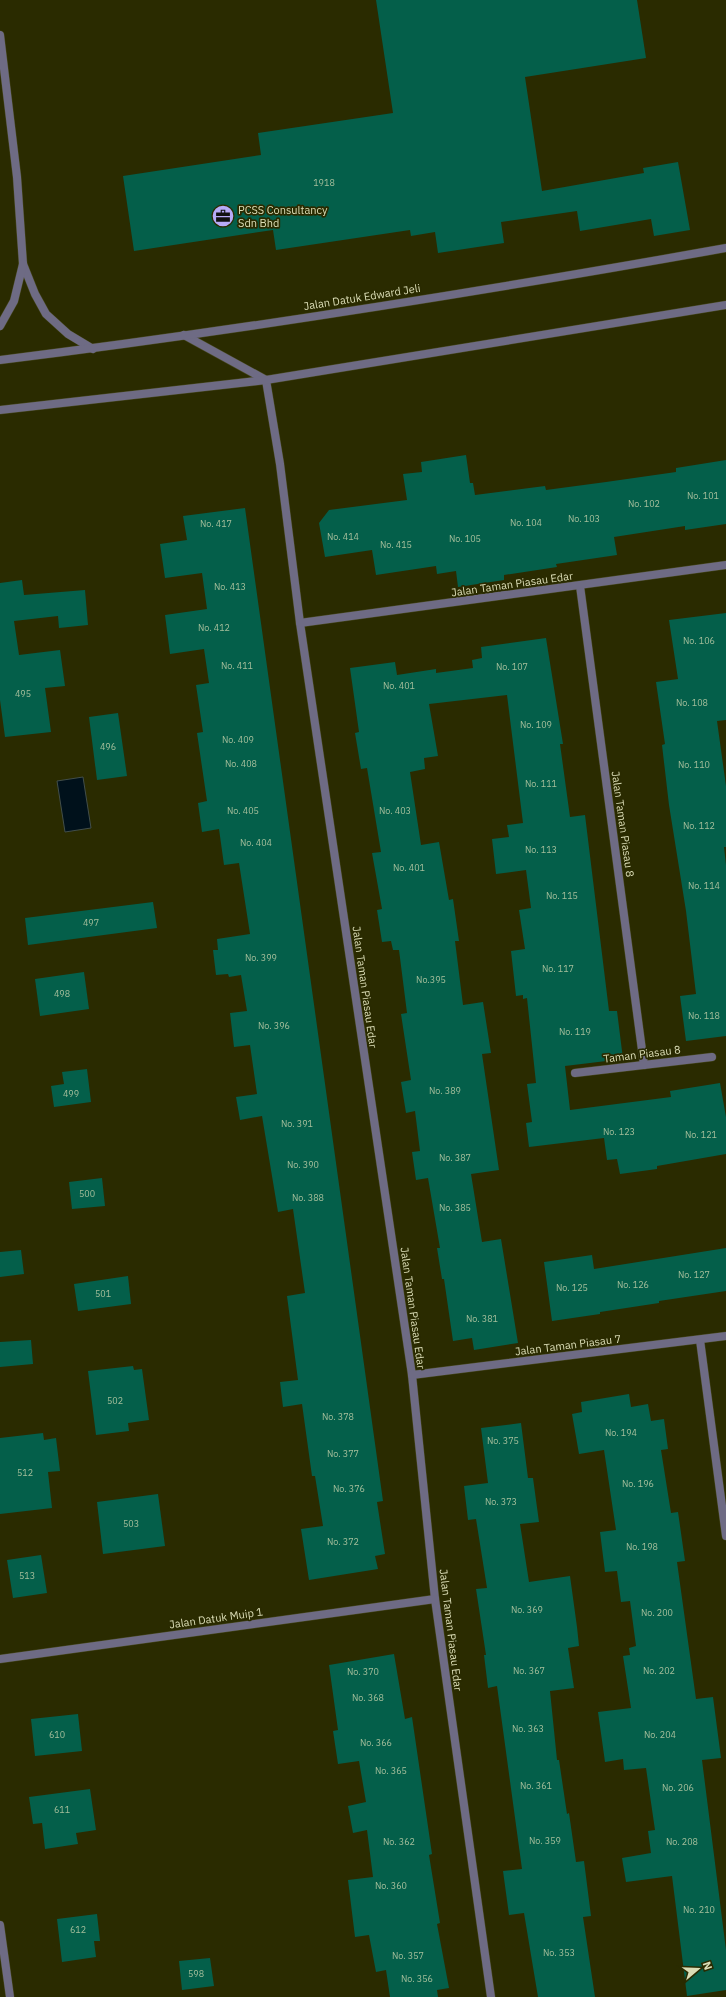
<svg xmlns="http://www.w3.org/2000/svg" width="726" height="1997" font-family="'IBM Plex Sans',sans-serif">
<rect width="100%" height="100%" fill="#2a2b00"/>
<path fill="#00111b" stroke="#424e4a" d="M 83,777 L 91,828 L 65,832 L 57,781 Z"/>
<g fill="#045f4a">
<path d="M 376,0 L 637,0 L 646,58 L 525,77 L 542,191 L 644,173 L 643,168 L 678,162 L 690,230 L 654,236 L 651,219 L 580,231 L 577,211 L 501,222 L 504,243 L 438,253 L 435,232 L 411,236 L 410,230 L 276,250 L 273,230 L 134,251 L 123,176 L 261,155 L 258,133 L 393,113 Z"/>
<path d="M 466,455 L 470,483 L 473,483 L 475,495 L 545,486 L 546,490 L 606,482 L 676,472 L 676,468 L 726,460 L 726,524 L 685,530 L 685,526 L 614,537 L 617,555 L 556,564 L 557,567 L 504,575 L 504,580 L 458,587 L 456,571 L 437,574 L 436,566 L 376,575 L 372,550 L 325,557 L 319,523 L 329,510 L 407,500 L 403,474 L 422,472 L 421,462 Z"/>
<path d="M 245,508 L 383,1501 L 377,1502 L 385,1554 L 375,1556 L 378,1569 L 309,1580 L 301,1529 L 323,1526 L 315,1476 L 312,1476 L 302,1404 L 283,1407 L 280,1382 L 298,1380 L 287,1296 L 305,1293 L 293,1209 L 278,1212 L 262,1116 L 240,1120 L 236,1097 L 257,1094 L 250,1045 L 234,1047 L 230,1013 L 247,1011 L 241,975 L 229,977 L 228,974 L 216,975 L 213,950 L 218,950 L 217,939 L 250,934 L 239,863 L 224,865 L 219,829 L 202,832 L 198,803 L 207,801 L 197,733 L 203,732 L 196,685 L 209,683 L 204,649 L 170,654 L 165,615 L 207,609 L 202,573 L 165,578 L 160,544 L 187,540 L 183,516 Z"/>
<path d="M 22,580 L 24,595 L 85,590 L 88,625 L 59,628 L 58,616 L 14,621 L 19,655 L 60,650 L 65,686 L 45,688 L 51,732 L 5,737 L 0,700 L 0,583 Z"/>
<path d="M 726,613 L 726,720 L 717,721 L 726,786 L 726,847 L 724,847 L 726,865 L 726,1036 L 686,1041 L 680,996 L 696,994 L 686,911 L 669,805 L 662,745 L 665,744 L 656,682 L 678,679 L 669,620 Z"/>
<path d="M 546,638 L 563,744 L 560,744 L 570,817 L 585,815 L 609,1011 L 617,1011 L 623,1059 L 565,1066 L 570,1110 L 671,1097 L 670,1091 L 720,1083 L 726,1117 L 726,1154 L 657,1166 L 657,1169 L 620,1174 L 617,1159 L 607,1160 L 604,1138 L 529,1147 L 526,1123 L 532,1122 L 527,1084 L 536,1083 L 527,998 L 523,999 L 523,995 L 516,996 L 511,951 L 525,949 L 519,910 L 531,908 L 526,870 L 496,874 L 492,839 L 509,837 L 507,825 L 523,823 L 507,695 L 429,704 L 438,756 L 424,758 L 425,769 L 410,772 L 421,845 L 439,842 L 449,900 L 453,899 L 459,941 L 455,941 L 463,1005 L 483,1002 L 491,1053 L 482,1054 L 499,1170 L 471,1174 L 482,1242 L 501,1239 L 518,1343 L 474,1350 L 472,1338 L 453,1341 L 444,1279 L 442,1279 L 437,1248 L 440,1248 L 428,1178 L 416,1180 L 412,1152 L 420,1151 L 415,1111 L 406,1113 L 401,1082 L 411,1080 L 401,1014 L 407,1013 L 399,950 L 393,950 L 391,941 L 382,942 L 377,910 L 382,909 L 372,853 L 381,852 L 367,768 L 361,769 L 355,733 L 359,732 L 350,668 L 395,662 L 397,675 L 436,669 L 436,673 L 473,668 L 472,660 L 482,658 L 481,647 Z"/>
<path d="M 118,713 L 127,776 L 97,780 L 89,717 Z"/>
<path d="M 153,902 L 157,928 L 28,945 L 25,918 Z"/>
<path d="M 84,972 L 89,1009 L 40,1016 L 35,979 Z"/>
<path d="M 87,1069 L 91,1102 L 54,1107 L 51,1086 L 64,1084 L 62,1072 Z"/>
<path d="M 102,1178 L 105,1206 L 72,1209 L 69,1182 Z"/>
<path d="M 726,1248 L 726,1291 L 659,1301 L 659,1303 L 600,1312 L 600,1314 L 552,1321 L 544,1262 L 592,1255 L 594,1269 Z"/>
<path d="M 21,1250 L 24,1274 L 0,1277 L 0,1252 Z"/>
<path d="M 128,1276 L 131,1304 L 78,1311 L 74,1284 Z"/>
<path d="M 31,1340 L 33,1364 L 0,1367 L 0,1342 Z"/>
<path d="M 133,1366 L 134,1370 L 142,1369 L 149,1420 L 128,1423 L 129,1431 L 96,1435 L 88,1371 Z"/>
<path d="M 629,1394 L 631,1407 L 648,1404 L 651,1421 L 664,1419 L 668,1449 L 661,1450 L 671,1513 L 678,1512 L 685,1561 L 677,1562 L 696,1699 L 713,1697 L 721,1758 L 702,1760 L 726,1950 L 726,1990 L 687,1996 L 672,1876 L 626,1882 L 622,1858 L 651,1853 L 648,1831 L 655,1830 L 646,1768 L 624,1770 L 623,1759 L 605,1762 L 598,1712 L 631,1708 L 623,1656 L 630,1655 L 629,1648 L 636,1646 L 630,1601 L 621,1602 L 617,1571 L 605,1572 L 600,1532 L 616,1530 L 604,1450 L 579,1454 L 572,1414 L 582,1412 L 581,1402 Z"/>
<path d="M 521,1423 L 528,1478 L 533,1478 L 539,1522 L 520,1524 L 529,1582 L 570,1576 L 577,1627 L 579,1646 L 568,1648 L 574,1688 L 550,1691 L 557,1760 L 559,1760 L 567,1814 L 569,1813 L 576,1862 L 584,1861 L 591,1916 L 583,1917 L 595,1997 L 538,1997 L 524,1913 L 509,1915 L 503,1871 L 522,1869 L 497,1686 L 488,1688 L 484,1655 L 486,1655 L 476,1589 L 487,1588 L 476,1519 L 468,1520 L 464,1486 L 488,1483 L 481,1428 Z"/>
<path d="M 43,1433 L 44,1440 L 56,1438 L 60,1471 L 48,1472 L 52,1508 L 0,1514 L 0,1438 Z"/>
<path d="M 158,1494 L 165,1546 L 103,1554 L 97,1502 Z"/>
<path d="M 41,1555 L 47,1593 L 13,1598 L 7,1560 Z"/>
<path d="M 394,1654 L 405,1719 L 412,1717 L 432,1854 L 429,1855 L 440,1923 L 437,1924 L 449,1988 L 437,1990 L 438,1997 L 390,1997 L 386,1970 L 376,1972 L 369,1935 L 355,1937 L 348,1880 L 373,1877 L 367,1830 L 353,1833 L 348,1806 L 366,1802 L 359,1761 L 338,1764 L 333,1731 L 338,1730 L 329,1665 Z"/>
<path d="M 78,1714 L 82,1751 L 35,1756 L 31,1719 Z"/>
<path d="M 90,1789 L 96,1830 L 76,1833 L 78,1844 L 45,1849 L 42,1823 L 33,1824 L 29,1797 Z"/>
<path d="M 97,1914 L 100,1941 L 94,1941 L 96,1957 L 62,1962 L 57,1919 Z"/>
<path d="M 210,1958 L 214,1986 L 182,1990 L 179,1961 Z"/>
</g>
<g fill="none" stroke-linecap="round" stroke-linejoin="round">
<g stroke="#46471d" stroke-width="9">
<g id="minor">
<path d="M 0,35 L 17,177 L 23,264 L 35,294 L 46,314 L 68,334 L 93,349"/>
<path d="M 0,326 L 14,301 L 23,264"/>
<path d="M 184,335 L 266,380 L 280,464 L 300,623 L 412,1375 L 435,1599 L 491,1997"/>
<path d="M 580,586 L 644,1065"/>
<path d="M 300,623 L 726,565"/>
<path d="M 575,1073 L 712,1057"/>
<path d="M 700,1340 L 726,1536"/>
<path d="M 412,1375 L 726,1336"/>
<path d="M 0,1659 L 435,1599"/>
<path d="M 0,1925 L 10,1997"/>
</g>
</g>
<g stroke="#46471d" stroke-width="9">
<g id="tertiary">
<path d="M 0,360 C 243,330 485,291 726,248"/>
<path d="M 0,410 L 266,380 L 726,305"/>
</g>
</g>
<use href="#minor" stroke="#6e6b84" stroke-width="8"/>
<use href="#tertiary" stroke="#6e6b84" stroke-width="8"/>
</g>
<defs>
<g id="office-disc" transform="scale(1.15)"><circle r="9.5" fill="#b7abf8" stroke="#2a2b00"/><path d="M-6-3h4V-5.5h4V-3h4V5H-6ZM-1-4.5V-3h2v-1.5ZM-6 0V1H6V0Z" fill="#111"/></g>
</defs>
<g fill-rule="evenodd">
<use href="#office-disc" x="223" y="216"/>
</g>
<g text-anchor="middle" stroke-width="3.5" stroke-linejoin="round" paint-order="stroke">
<g font-size="9" fill="#a5be9b">
<text x="324" y="186">1918</text>
<text x="703" y="499">No. 101</text>
<text x="644" y="507">No. 102</text>
<text x="584" y="522">No. 103</text>
<text x="526" y="526">No. 104</text>
<text x="216" y="527">No. 417</text>
<text x="343" y="540">No. 414</text>
<text x="465" y="542">No. 105</text>
<text x="396" y="548">No. 415</text>
<text x="230" y="590">No. 413</text>
<text x="214" y="631">No. 412</text>
<text x="699" y="644">No. 106</text>
<text x="237" y="669">No. 411</text>
<text x="512" y="670">No. 107</text>
<text x="399" y="689">No. 401</text>
<text x="23" y="697">495</text>
<text x="692" y="706">No. 108</text>
<text x="536" y="728">No. 109</text>
<text x="238" y="743">No. 409</text>
<text x="108" y="750">496</text>
<text x="241" y="767">No. 408</text>
<text x="694" y="768">No. 110</text>
<text x="541" y="787">No. 111</text>
<text x="243" y="814">No. 405</text>
<text x="395" y="814">No. 403</text>
<text x="699" y="829">No. 112</text>
<text x="256" y="846">No. 404</text>
<text x="541" y="853">No. 113</text>
<text x="409" y="871">No. 401</text>
<text x="704" y="889">No. 114</text>
<text x="562" y="899">No. 115</text>
<text x="91" y="926">497</text>
<text x="261" y="961">No. 399</text>
<text x="558" y="972">No. 117</text>
<text x="431" y="983">No.395</text>
<text x="62" y="997">498</text>
<text x="704" y="1019">No. 118</text>
<text x="274" y="1029">No. 396</text>
<text x="575" y="1035">No. 119</text>
<text x="445" y="1094">No. 389</text>
<text x="71" y="1097">499</text>
<text x="297" y="1127">No. 391</text>
<text x="619" y="1135">No. 123</text>
<text x="701" y="1138">No. 121</text>
<text x="455" y="1161">No. 387</text>
<text x="303" y="1168">No. 390</text>
<text x="87" y="1197">500</text>
<text x="308" y="1201">No. 388</text>
<text x="455" y="1211">No. 385</text>
<text x="694" y="1278">No. 127</text>
<text x="633" y="1288">No. 126</text>
<text x="572" y="1291">No. 125</text>
<text x="103" y="1297">501</text>
<text x="482" y="1322">No. 381</text>
<text x="115" y="1404">502</text>
<text x="338" y="1420">No. 378</text>
<text x="621" y="1436">No. 194</text>
<text x="503" y="1444">No. 375</text>
<text x="343" y="1457">No. 377</text>
<text x="25" y="1476">512</text>
<text x="638" y="1487">No. 196</text>
<text x="349" y="1492">No. 376</text>
<text x="501" y="1505">No. 373</text>
<text x="131" y="1527">503</text>
<text x="343" y="1545">No. 372</text>
<text x="642" y="1550">No. 198</text>
<text x="27" y="1579">513</text>
<text x="527" y="1613">No. 369</text>
<text x="657" y="1616">No. 200</text>
<text x="529" y="1674">No. 367</text>
<text x="659" y="1674">No. 202</text>
<text x="363" y="1675">No. 370</text>
<text x="368" y="1701">No. 368</text>
<text x="528" y="1732">No. 363</text>
<text x="57" y="1738">610</text>
<text x="660" y="1738">No. 204</text>
<text x="376" y="1746">No. 366</text>
<text x="391" y="1774">No. 365</text>
<text x="536" y="1789">No. 361</text>
<text x="678" y="1791">No. 206</text>
<text x="62" y="1813">611</text>
<text x="545" y="1844">No. 359</text>
<text x="399" y="1845">No. 362</text>
<text x="682" y="1845">No. 208</text>
<text x="391" y="1889">No. 360</text>
<text x="699" y="1913">No. 210</text>
<text x="78" y="1933">612</text>
<text x="559" y="1956">No. 353</text>
<text x="408" y="1959">No. 357</text>
<text x="196" y="1977">598</text>
<text x="417" y="1982">No. 356</text>
</g>
<g font-size="11" fill="#dbddb6" stroke="#2a2b00" text-anchor="start">
<text x="238" y="214">PCSS Consultancy<tspan x="238" dy="13">Sdn Bhd</tspan></text>
</g>
<g font-size="11" fill="#dbddb6" stroke="#2a2b00">
<text transform="translate(362 297) rotate(-9)" y="4">Jalan Datuk Edward Jeli</text>
<text transform="translate(512 584) rotate(-8)" y="4">Jalan Taman Piasau Edar</text>
<text transform="translate(623 824) rotate(82)" y="4">Jalan Taman Piasau 8</text>
<text transform="translate(365 987) rotate(82)" y="4">Jalan Taman Piasau Edar</text>
<text transform="translate(642 1054) rotate(-7)" y="4">Taman Piasau 8</text>
<text transform="translate(413 1308) rotate(82)" y="4">Jalan Taman Piasau Edar</text>
<text transform="translate(568 1345) rotate(-7)" y="4">Jalan Taman Piasau 7</text>
<text transform="translate(216 1618) rotate(-8)" y="4">Jalan Datuk Muip 1</text>
<text transform="translate(451 1630) rotate(83)" y="4">Jalan Taman Piasau Edar</text>
</g>
</g>
<g transform="translate(698 1969) rotate(71)" stroke="#2a2b00" stroke-width="3" paint-order="stroke">
<path d="M0-3L7 15L0 10L-7 15Z" fill="#dbddb6"/>
<text y="-6" font-size="11" font-weight="bold" text-anchor="middle" fill="#dbddb6">N</text>
</g>
</svg>
